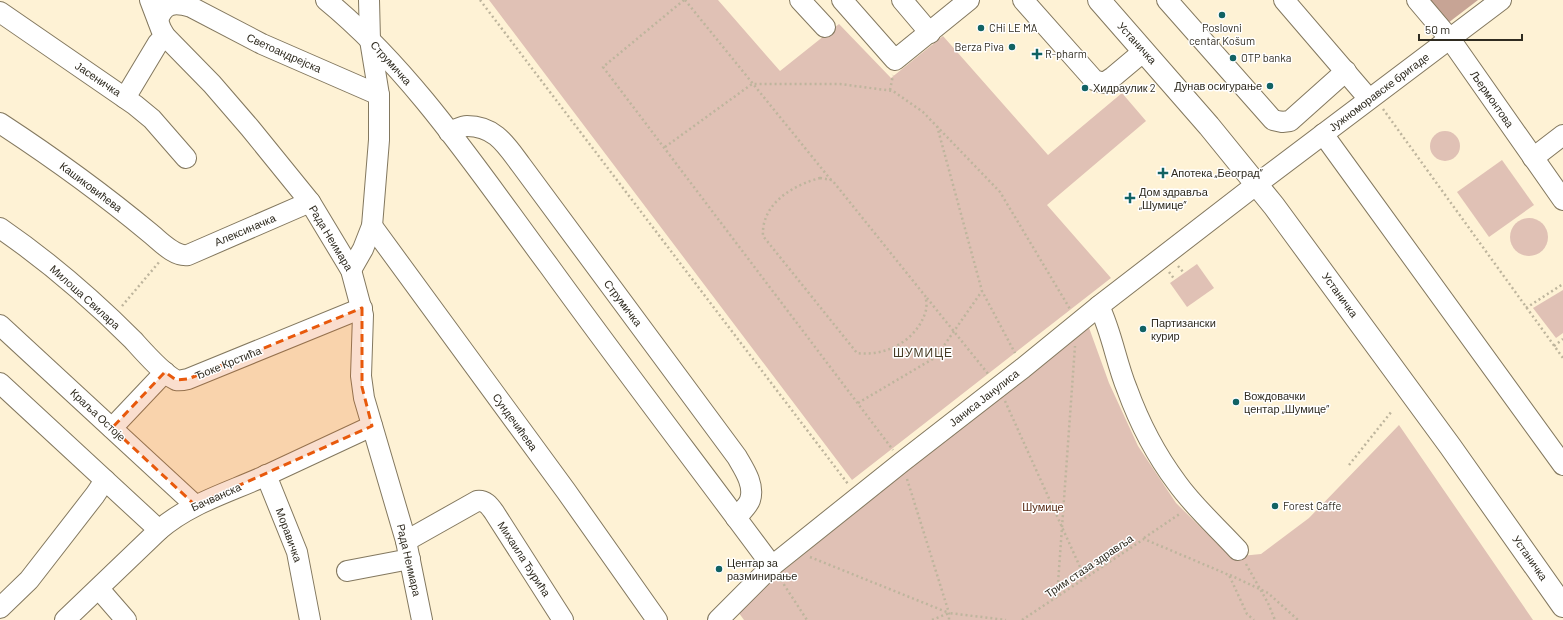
<svg xmlns="http://www.w3.org/2000/svg" width="1563" height="620" font-family="Barlow,sans-serif">
<rect width="100%" height="100%" fill="#fef2d5"/>
<g fill="#e0c1b5">
<path d="M 489,0 L 718,0 L 780,71 L 839,24 L 891,78 L 943,36 L 1048,155 L 1122,93 L 1146,121 L 1047,205 L 1111,278 L 852,480 Z"/>
<circle cx="1445" cy="146" r="15"/>
<path d="M 1502,160 L 1534,205 L 1489,237 L 1457,192 Z"/>
<circle cx="1529" cy="237" r="19"/>
<path d="M 1197,264 L 1214,288 L 1187,307 L 1170,283 Z"/>
<path d="M 1563,290 L 1563,333 L 1556,338 L 1533,308 Z"/>
<path d="M 1088,325 L 1109,383 L 1138,446 L 1176,503 L 1231,557 L 1261,554 L 1309,518 L 1399,425 L 1533,620 L 744,620 L 736,609 Z"/>
</g>
<path fill="#c7a495" d="M 1428,0 L 1478,0 L 1448,23 Z"/>
<g fill="none" stroke-linecap="round" stroke-linejoin="round">
<g stroke="#83785f" stroke-width="22">
<g id="minor">
<path d="M 150,0 L 161,29 L 165,36 L 212,84 L 250,128 L 310,202 L 351,270 L 363,315 L 361,376 L 364,398 L 406,541 L 422,620"/>
<path d="M 326,0 C 414,72 481,175 549,266 C 622,367 698,466 772,566"/>
<path d="M 800,0 L 825,27"/>
<path d="M 842,0 L 895,60 L 969,0"/>
<path d="M 902,0 L 930,33"/>
<path d="M 1023,0 L 1094,80 L 1104,83 L 1113,77 L 1144,51"/>
<path d="M 1167,0 L 1273,120 L 1282,122 L 1290,121 L 1346,71"/>
<path d="M 1284,0 L 1369,99"/>
<path d="M 1417,0 L 1450,39 L 1563,200"/>
<path d="M 0,12 L 135,105 L 152,119 L 186,158"/>
<path d="M 158,20 C 164,3 174,2 191,7 L 262,44 L 379,95"/>
<path d="M 125,98 L 158,43 L 165,36"/>
<path d="M 0,123 C 52,157 102,193 150,233 C 160,241 174,257 188,255 L 310,202"/>
<path d="M 449,132 C 455,130 462,126 467,126 C 495,126 506,145 521,165 L 737,457 C 744,469 755,485 750,500 C 748,506 740,513 736,518"/>
<path d="M 1323,134 L 1563,465"/>
<path d="M 1533,158 L 1563,135"/>
<path d="M 372,226 L 566,491 L 657,620"/>
<path d="M 0,228 C 48,261 92,299 133,340 C 143,351 163,374 176,380 C 180,381 184,380 188,379 L 362,308"/>
<path d="M 351,270 L 363,249 L 372,226 L 379,140 L 379,95 L 370,40 L 369,0"/>
<path d="M 1099,306 C 1112,333 1116,362 1127,389 C 1139,422 1156,455 1177,483 C 1194,507 1218,528 1238,550"/>
<path d="M 0,325 L 195,505"/>
<path d="M 0,383 L 159,530"/>
<path d="M 112,428 L 165,372"/>
<path d="M 266,475 L 297,552 L 310,620"/>
<path d="M 406,541 L 477,501 C 485,500 489,505 494,512 L 563,620"/>
<path d="M 347,571 L 410,559"/>
<path d="M 99,589 L 126,620"/>
<path d="M 0,608 L 29,580 L 95,495 L 105,480"/>
<path d="M 65,620 L 159,530 C 190,503 230,492 267,475 C 302,459 337,442 372,426"/>
<path d="M 718,620 L 772,566 L 902,462 L 1023,368 L 1099,306 L 1257,184 L 1501,0"/>
</g>
</g>
<g stroke="#83785f" stroke-width="24">
<path id="major" d="M 1099,0 L 1209,126 L 1274,206 L 1450,446 L 1563,606"/>
</g>
<g stroke="#beb59d" stroke-width="2.5" stroke-dasharray="2 3" stroke-linecap="butt">
<path d="M 480,0 L 848,484"/>
<path d="M 684,0 L 603,67 L 893,450"/>
<path d="M 685,0 L 831,180"/>
<path d="M 890,90 L 893,75"/>
<path d="M 1383,109 L 1563,358"/>
<path d="M 937,126 L 982,291 L 1015,353"/>
<path d="M 665,147 L 752,84 L 840,84 L 893,91 L 923,112 L 1000,192 L 1070,309"/>
<path d="M 820,178 L 832,180 L 926,297 C 926,301 927,306 926,310 C 918,340 886,357 857,353 L 763,236 C 761,204 793,185 820,178 Z"/>
<path d="M 1178,266 L 1184,273"/>
<path d="M 1169,272 L 1175,280"/>
<path d="M 927,298 L 989,375"/>
<path d="M 122,306 L 160,261"/>
<path d="M 1526,308 L 1563,284"/>
<path d="M 1554,346 L 1563,339"/>
<path d="M 1005,401 L 1085,578"/>
<path d="M 858,403 L 936,357 L 982,291"/>
<path d="M 1349,465 L 1392,411"/>
<path d="M 907,479 L 949,613 L 949,620"/>
<path d="M 1144,538 L 1181,513"/>
<path d="M 810,557 L 949,613"/>
<path d="M 1246,564 L 1268,603 L 1275,620"/>
<path d="M 1230,575 L 1268,593 L 1298,620"/>
<path d="M 781,580 L 807,620"/>
<path d="M 1057,597 L 1075,346"/>
<path d="M 932,620 L 949,613 L 1006,620"/>
<path d="M 1022,620 L 1144,539 L 1229,575 L 1247,614 L 1254,620"/>
</g>
<use href="#minor" stroke="#fff" stroke-width="20"/>
<use href="#major" stroke="#fff" stroke-width="22"/>
</g>
<path fill="#e8590c" fill-opacity="0.2" stroke="#e8590c" stroke-width="3" stroke-dasharray="8 5" stroke-linejoin="round" d="M 362,308 L 362,387 L 372,426 L 195,505 L 112,428 L 165,372 L 176,380 L 188,379 Z"/>
<g fill="#116264" stroke="#fff" stroke-width="1.5">
<circle cx="1222" cy="15" r="4"/>
<circle cx="981" cy="28" r="4"/>
<circle cx="1012" cy="47" r="4"/>
<path d="M1035 48h4v4h4v4h-4v4h-4v-4h-4v-4h4z"/>
<circle cx="1233" cy="58" r="4"/>
<circle cx="1270" cy="86" r="4"/>
<circle cx="1085" cy="88" r="4"/>
<path d="M1161 167h4v4h4v4h-4v4h-4v-4h-4v-4h4z"/>
<path d="M1128 192h4v4h4v4h-4v4h-4v-4h-4v-4h4z"/>
<circle cx="1143" cy="329" r="4"/>
<circle cx="1236" cy="402" r="4"/>
<circle cx="1275" cy="506" r="4"/>
<circle cx="719" cy="569" r="4"/>
</g>
<g text-anchor="middle" stroke-width="3" stroke-linejoin="round" paint-order="stroke">
<g font-size="11" fill="#2f2b20" stroke="#fff" text-anchor="start">
<text x="989" y="32">CHi LE MA</text>
<text x="1222" y="32" text-anchor="middle">Poslovni<tspan x="1222" dy="13">centar Košum</tspan></text>
<text x="1004" y="51" text-anchor="end">Berza Piva</text>
<text x="1045" y="58">R-pharm</text>
<text x="1241" y="62">OTP banka</text>
<text x="1262" y="90" text-anchor="end">Дунав осигурање</text>
<text x="1093" y="92">Хидраулик 2</text>
<text x="1171" y="177">Апотека „Београд”</text>
<text x="1139" y="196">Дом здравља<tspan x="1139" dy="13">„Шумице”</tspan></text>
<text x="1151" y="327">Партизански<tspan x="1151" dy="13">курир</tspan></text>
<text x="1244" y="400">Вождовачки<tspan x="1244" dy="13">центар „Шумице”</tspan></text>
<text x="1283" y="510">Forest Caffe</text>
<text x="727" y="567">Центар за<tspan x="727" dy="13">разминирање</tspan></text>
</g>
<g font-size="11" fill="#2f2b20" stroke="#fff">
<text transform="translate(1137 43) rotate(48)" y="4">Устаничка</text>
<text transform="translate(284 53) rotate(24)" y="4">Светоандрејска</text>
<text transform="translate(391 63) rotate(48)" y="4">Струмичка</text>
<text transform="translate(98 79) rotate(34)" y="4">Јасеничка</text>
<text transform="translate(1379 92) rotate(-37)" y="4">Јужноморавске бригаде</text>
<text transform="translate(1492 99) rotate(55)" y="4">Љермонтова</text>
<text transform="translate(91 187) rotate(37)" y="4">Кашиковићева</text>
<text transform="translate(245 230) rotate(-23)" y="4">Алексиначка</text>
<text transform="translate(331 238) rotate(59)" y="4">Рада Неимара</text>
<text transform="translate(1340 295) rotate(54)" y="4">Устаничка</text>
<text transform="translate(85 297) rotate(42)" y="4">Милоша Свилара</text>
<text transform="translate(623 303) rotate(53)" y="4">Струмичка</text>
<text transform="translate(228 363) rotate(-22)" y="4">Ђоке Крстића</text>
<text transform="translate(984 398) rotate(-38)" y="4">Јаниса Јанулиса</text>
<text transform="translate(98 415) rotate(43)" y="4">Краља Остоје</text>
<text transform="translate(515 422) rotate(54)" y="4">Сундечићева</text>
<text transform="translate(216 497) rotate(-24)" y="4">Бачванска</text>
<text transform="translate(289 535) rotate(70)" y="4">Моравичка</text>
<text transform="translate(1530 558) rotate(55)" y="4">Устаничка</text>
<text transform="translate(524 559) rotate(57)" y="4">Михаила Ђурића</text>
<text transform="translate(409 560) rotate(77)" y="4">Рада Неимара</text>
<text transform="translate(1089 566) rotate(-34)" y="4">Трим стаза здравља</text>
</g>
<g font-size="11" fill="#582a14" stroke="#fff">
<text x="1043" y="511">Шумице</text>
</g>
<g font-size="12" letter-spacing="1" fill="#453b24" stroke="#fff">
<text x="923" y="357">ШУМИЦЕ</text>
</g>
</g>
<path d="M1419 34v6h103v-6" fill="none" stroke="#2f2b20" stroke-width="2"/>
<text x="1425" y="34" font-size="12" fill="#2f2b20" stroke="#ffffff" stroke-width="3" paint-order="stroke">50 m</text>
</svg>
